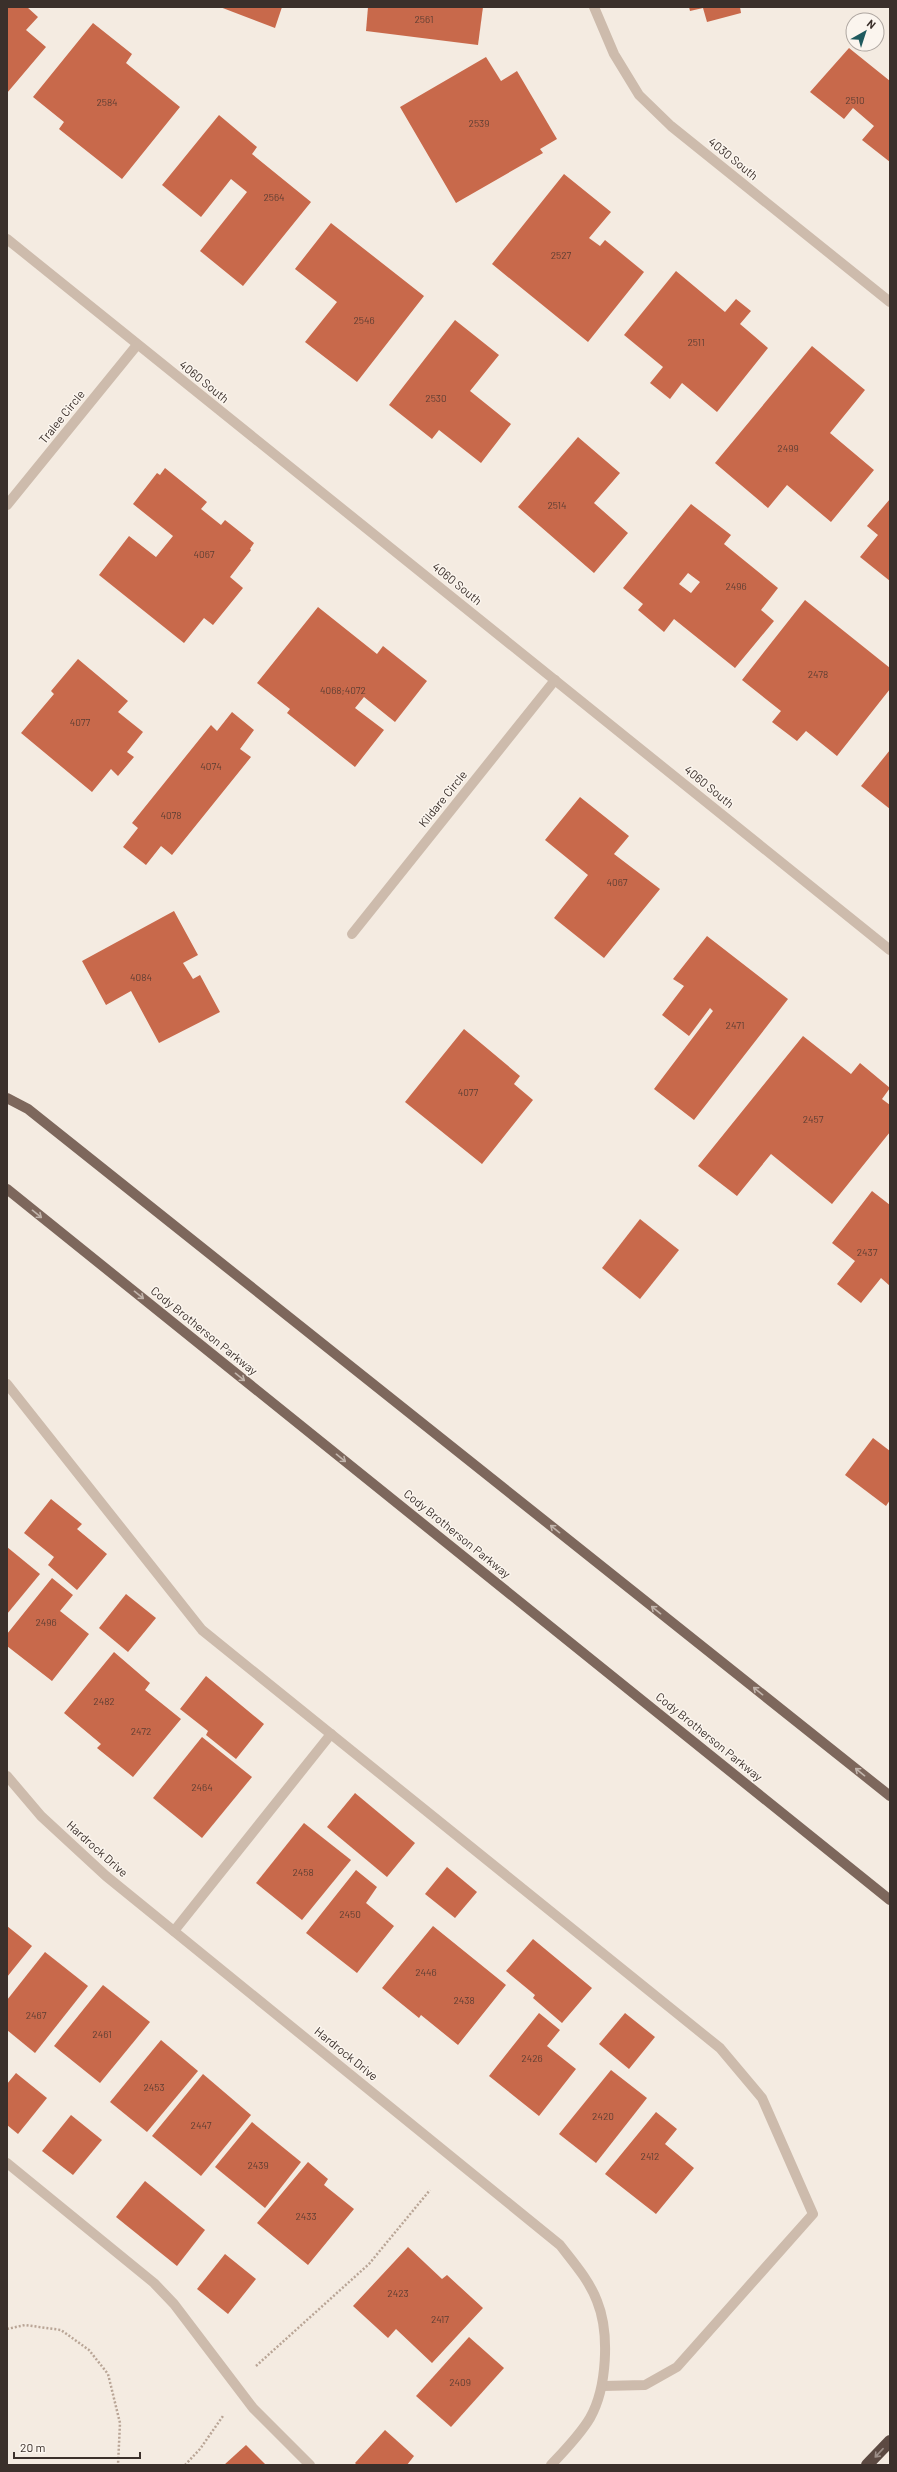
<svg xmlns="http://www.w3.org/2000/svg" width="897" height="2472" font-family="Barlow,sans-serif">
<rect width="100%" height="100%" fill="#f4ebe1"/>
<g fill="#c8694b" fill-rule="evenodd">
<path d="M 7,7 L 27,7 L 38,17 L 26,30 L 46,47 L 7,93 Z"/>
<path d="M 220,7 L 282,7 L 275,28 Z"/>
<path d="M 368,7 L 483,7 L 478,45 L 366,31 Z"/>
<path d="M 689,7 L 740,7 L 741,13 L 707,22 L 703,8 L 690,11 Z"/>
<path d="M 93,23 L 132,54 L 126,63 L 180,107 L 122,179 L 59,129 L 64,122 L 33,97 Z"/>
<path d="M 849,48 L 890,81 L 890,162 L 862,140 L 874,126 L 853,108 L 844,119 L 810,92 Z"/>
<path d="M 486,57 L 501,81 L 517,71 L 557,139 L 540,149 L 543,153 L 456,203 L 400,107 Z"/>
<path d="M 219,115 L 257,147 L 252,154 L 311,202 L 243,286 L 200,251 L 247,192 L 231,179 L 201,217 L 162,185 Z"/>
<path d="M 564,174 L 611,212 L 589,238 L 600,246 L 605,240 L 644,272 L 588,342 L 492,264 Z"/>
<path d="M 331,223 L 424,296 L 357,382 L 305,342 L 337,302 L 295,269 Z"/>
<path d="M 676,271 L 725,312 L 736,299 L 751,311 L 740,324 L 768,348 L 717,412 L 682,383 L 670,399 L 650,383 L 663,367 L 624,335 Z"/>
<path d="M 455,320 L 499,355 L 470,391 L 511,424 L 481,463 L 439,430 L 432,439 L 389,405 Z"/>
<path d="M 812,346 L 865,390 L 830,433 L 874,470 L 831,522 L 787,485 L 768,508 L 715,463 Z"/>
<path d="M 578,437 L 620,473 L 594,503 L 628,533 L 594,573 L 518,507 Z"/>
<path d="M 165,468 L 207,502 L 201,509 L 221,525 L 225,520 L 254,543 L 250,549 L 251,550 L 230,577 L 243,588 L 213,625 L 204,618 L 184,643 L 99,575 L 129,536 L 156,557 L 173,536 L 133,504 L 157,473 L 160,475 Z"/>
<path d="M 890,499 L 890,581 L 860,557 L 878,535 L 867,526 Z"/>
<path d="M 691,504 L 731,535 L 724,544 L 778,588 L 761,610 L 774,621 L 735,668 L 674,619 L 664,632 L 638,610 L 643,604 L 623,588 ZM 688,573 L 700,582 L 691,593 L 679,584 Z"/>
<path d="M 805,600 L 890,668 L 890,689 L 837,756 L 806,731 L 797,741 L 772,722 L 781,711 L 742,680 Z"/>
<path d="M 318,607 L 377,654 L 383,646 L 427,681 L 395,722 L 364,697 L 355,708 L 384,730 L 355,767 L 287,713 L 290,709 L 257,683 Z"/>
<path d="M 78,659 L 128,701 L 118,712 L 143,732 L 127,752 L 134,757 L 118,776 L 111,769 L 92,792 L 21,733 L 54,694 L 51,691 Z"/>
<path d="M 232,712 L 254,730 L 240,749 L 251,757 L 172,855 L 161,846 L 146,865 L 123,847 L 138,828 L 132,823 L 211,725 L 217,731 Z"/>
<path d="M 890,750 L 890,809 L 861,786 Z"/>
<path d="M 580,797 L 629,836 L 614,854 L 660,889 L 604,958 L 554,918 L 588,875 L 545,840 Z"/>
<path d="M 174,911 L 198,955 L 183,963 L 193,979 L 200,975 L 220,1012 L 159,1043 L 131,991 L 106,1005 L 82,961 Z"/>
<path d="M 707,936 L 788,999 L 694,1120 L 654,1089 L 713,1011 L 710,1008 L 689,1036 L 662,1015 L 684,986 L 673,979 Z"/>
<path d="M 464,1029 L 520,1076 L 514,1084 L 533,1100 L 482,1164 L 405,1102 Z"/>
<path d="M 803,1036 L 851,1074 L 860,1063 L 890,1088 L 882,1099 L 890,1105 L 890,1132 L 832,1204 L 771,1154 L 737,1196 L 698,1166 Z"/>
<path d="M 872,1191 L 890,1205 L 890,1286 L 881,1278 L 861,1303 L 837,1284 L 855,1261 L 832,1243 Z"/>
<path d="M 640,1219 L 679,1250 L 640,1299 L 602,1268 Z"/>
<path d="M 873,1438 L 890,1451 L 890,1500 L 886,1506 L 845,1475 Z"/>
<path d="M 51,1499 L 82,1524 L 77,1529 L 107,1554 L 77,1590 L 48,1565 L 54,1557 L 24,1533 Z"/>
<path d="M 7,1547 L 40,1574 L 7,1614 Z"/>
<path d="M 52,1578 L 73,1595 L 60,1611 L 89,1634 L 52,1681 L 7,1646 L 7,1634 Z"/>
<path d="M 126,1594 L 156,1618 L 128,1652 L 99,1628 Z"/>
<path d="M 114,1652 L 150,1683 L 145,1690 L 181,1719 L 133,1777 L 97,1748 L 101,1744 L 64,1713 Z"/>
<path d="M 206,1676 L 264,1724 L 236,1759 L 206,1735 L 208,1731 L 180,1709 Z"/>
<path d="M 202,1737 L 252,1777 L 202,1838 L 153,1798 Z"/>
<path d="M 355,1793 L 415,1843 L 387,1877 L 327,1827 Z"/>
<path d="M 304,1823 L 351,1860 L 302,1920 L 256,1883 Z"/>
<path d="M 447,1867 L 477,1892 L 455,1918 L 425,1894 Z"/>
<path d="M 356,1870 L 377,1887 L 366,1903 L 394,1926 L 357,1973 L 306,1933 Z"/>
<path d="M 7,1926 L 32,1946 L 7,1977 Z"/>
<path d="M 433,1926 L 506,1985 L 458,2045 L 421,2015 L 419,2018 L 382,1988 Z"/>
<path d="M 533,1939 L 592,1988 L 562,2023 L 533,1998 L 535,1995 L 506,1971 Z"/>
<path d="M 45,1952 L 88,1986 L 35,2053 L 7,2030 L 7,2000 Z"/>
<path d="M 103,1985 L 150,2022 L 100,2083 L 54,2046 Z"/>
<path d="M 539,2013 L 560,2030 L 547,2046 L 576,2069 L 539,2116 L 489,2076 Z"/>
<path d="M 625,2013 L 655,2037 L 629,2069 L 599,2044 Z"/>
<path d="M 161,2040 L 198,2071 L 147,2132 L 110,2102 Z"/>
<path d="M 611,2070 L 647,2098 L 596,2163 L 559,2134 Z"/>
<path d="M 16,2073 L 47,2098 L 18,2134 L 7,2125 L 7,2084 Z"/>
<path d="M 203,2074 L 251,2115 L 201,2176 L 152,2136 Z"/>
<path d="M 656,2112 L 677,2129 L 665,2144 L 694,2168 L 656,2214 L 605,2174 Z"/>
<path d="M 71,2115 L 102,2140 L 73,2175 L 42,2151 Z"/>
<path d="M 252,2122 L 301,2162 L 265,2208 L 215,2167 Z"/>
<path d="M 308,2162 L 328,2179 L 324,2185 L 354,2209 L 308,2265 L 257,2223 Z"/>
<path d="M 145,2181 L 205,2230 L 177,2266 L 116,2217 Z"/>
<path d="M 408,2247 L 442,2279 L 447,2275 L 483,2308 L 432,2363 L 396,2329 L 388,2338 L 353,2306 Z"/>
<path d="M 225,2254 L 256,2279 L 228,2314 L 197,2289 Z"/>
<path d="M 469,2337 L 504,2368 L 451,2427 L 416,2396 Z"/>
<path d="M 385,2430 L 414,2456 L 407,2465 L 357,2465 L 355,2463 Z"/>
<path d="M 246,2445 L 266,2465 L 224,2465 Z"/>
</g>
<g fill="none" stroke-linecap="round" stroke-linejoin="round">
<g stroke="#b9a596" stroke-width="2.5" stroke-dasharray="2 2" stroke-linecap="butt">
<path d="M 7,2329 L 25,2325 L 61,2330 L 89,2350 L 108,2374 L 120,2423 L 118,2465"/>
<path d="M 256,2366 L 369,2264 L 430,2190"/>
<path d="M 185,2465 L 200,2449 L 223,2416"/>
</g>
<g stroke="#cdbbac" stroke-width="10">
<path d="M 594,7 L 614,54 L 639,95 L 671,126 L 890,302"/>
<path d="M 7,239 L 890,950"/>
<path d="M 7,505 L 137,345"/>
<path d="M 352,934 L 555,680"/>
<path d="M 7,1384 L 202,1630 L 720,2048 L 762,2098 L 813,2214 L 677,2367 L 645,2385 L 603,2386"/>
<path d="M 7,1776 L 41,1816 L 106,1876 L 560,2245 C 574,2263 589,2280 597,2301 C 610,2333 607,2388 590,2418 C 580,2435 565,2450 551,2465"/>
<path d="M 174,1931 L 331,1734"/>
<path d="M 7,2163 L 154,2283 L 174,2304 L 253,2408 L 310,2465"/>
</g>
<g stroke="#7d675c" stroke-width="10">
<path d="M 7,1098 L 28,1109 L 890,1796"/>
<path d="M 7,1189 L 890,1900"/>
</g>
<path stroke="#5c4a42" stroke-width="12" d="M 867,2465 L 890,2441"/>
</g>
<defs><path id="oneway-shaft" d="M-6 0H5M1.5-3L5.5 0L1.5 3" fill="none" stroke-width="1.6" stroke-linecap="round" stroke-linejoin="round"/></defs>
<g stroke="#c2b5ac">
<use href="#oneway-shaft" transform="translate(37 1214) rotate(39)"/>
<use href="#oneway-shaft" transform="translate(139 1295) rotate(39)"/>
<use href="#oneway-shaft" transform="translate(240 1377) rotate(39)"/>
<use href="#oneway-shaft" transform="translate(341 1458) rotate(39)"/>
<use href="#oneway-shaft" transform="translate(555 1529) rotate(-141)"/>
<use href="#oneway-shaft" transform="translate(656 1610) rotate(-141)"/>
<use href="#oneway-shaft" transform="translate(758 1691) rotate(-141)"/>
<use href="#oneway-shaft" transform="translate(860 1772) rotate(-141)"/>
</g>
<use stroke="#9c8e87" href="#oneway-shaft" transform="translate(879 2453) rotate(133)"/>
<g text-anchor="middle" stroke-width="3" stroke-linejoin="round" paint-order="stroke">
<g font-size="10" fill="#5e3e33">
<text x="424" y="23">2561</text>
<text x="855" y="104">2510</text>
<text x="107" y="106">2584</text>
<text x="479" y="127">2539</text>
<text x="274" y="201">2564</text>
<text x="561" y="259">2527</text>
<text x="364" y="324">2546</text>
<text x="696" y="346">2511</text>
<text x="436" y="402">2530</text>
<text x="788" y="452">2499</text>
<text x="557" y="509">2514</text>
<text x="204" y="558">4067</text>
<text x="736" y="590">2496</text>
<text x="818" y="678">2478</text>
<text x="343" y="694">4068;4072</text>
<text x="80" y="726">4077</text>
<text x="211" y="770">4074</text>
<text x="171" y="819">4078</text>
<text x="617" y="886">4067</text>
<text x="141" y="981">4084</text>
<text x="735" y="1029">2471</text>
<text x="468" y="1096">4077</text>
<text x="813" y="1123">2457</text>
<text x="867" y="1256">2437</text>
<text x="46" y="1626">2496</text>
<text x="104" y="1705">2482</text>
<text x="141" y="1735">2472</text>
<text x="202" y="1791">2464</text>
<text x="303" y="1876">2458</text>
<text x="350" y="1918">2450</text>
<text x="426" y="1976">2446</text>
<text x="464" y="2004">2438</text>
<text x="36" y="2019">2467</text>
<text x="102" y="2038">2461</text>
<text x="532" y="2062">2426</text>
<text x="154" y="2091">2453</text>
<text x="603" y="2120">2420</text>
<text x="201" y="2129">2447</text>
<text x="650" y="2160">2412</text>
<text x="258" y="2169">2439</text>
<text x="306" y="2220">2433</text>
<text x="398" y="2297">2423</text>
<text x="440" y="2323">2417</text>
<text x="460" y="2386">2409</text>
</g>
<g font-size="12" fill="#3b302b" stroke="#fbf5ee">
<text transform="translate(733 159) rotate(39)" y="4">4030 South</text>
<text transform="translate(204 382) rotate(39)" y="4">4060 South</text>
<text transform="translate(62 417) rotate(-51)" y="4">Tralee Circle</text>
<text transform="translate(457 584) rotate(39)" y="4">4060 South</text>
<text transform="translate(709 787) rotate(39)" y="4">4060 South</text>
<text transform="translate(443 799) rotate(-51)" y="4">Kildare Circle</text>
<text transform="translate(204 1331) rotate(39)" y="4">Cody Brotherson Parkway</text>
<text transform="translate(457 1534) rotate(39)" y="4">Cody Brotherson Parkway</text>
<text transform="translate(709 1737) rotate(39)" y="4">Cody Brotherson Parkway</text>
<text transform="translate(97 1849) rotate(42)" y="4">Hardrock Drive</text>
<text transform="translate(346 2054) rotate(39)" y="4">Hardrock Drive</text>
</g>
</g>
<rect width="897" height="2472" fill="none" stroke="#3b302b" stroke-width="16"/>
<g transform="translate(865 32) rotate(39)"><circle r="19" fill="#fbf5ee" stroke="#aea6a0"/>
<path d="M0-3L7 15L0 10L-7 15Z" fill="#1f5a5e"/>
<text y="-6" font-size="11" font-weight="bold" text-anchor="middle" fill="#3b302b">N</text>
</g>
<path d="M14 2452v6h126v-6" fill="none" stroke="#3b302b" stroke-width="2"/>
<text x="20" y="2452" font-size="12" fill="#3b302b" stroke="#fbf5ee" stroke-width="3" paint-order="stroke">20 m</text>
</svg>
